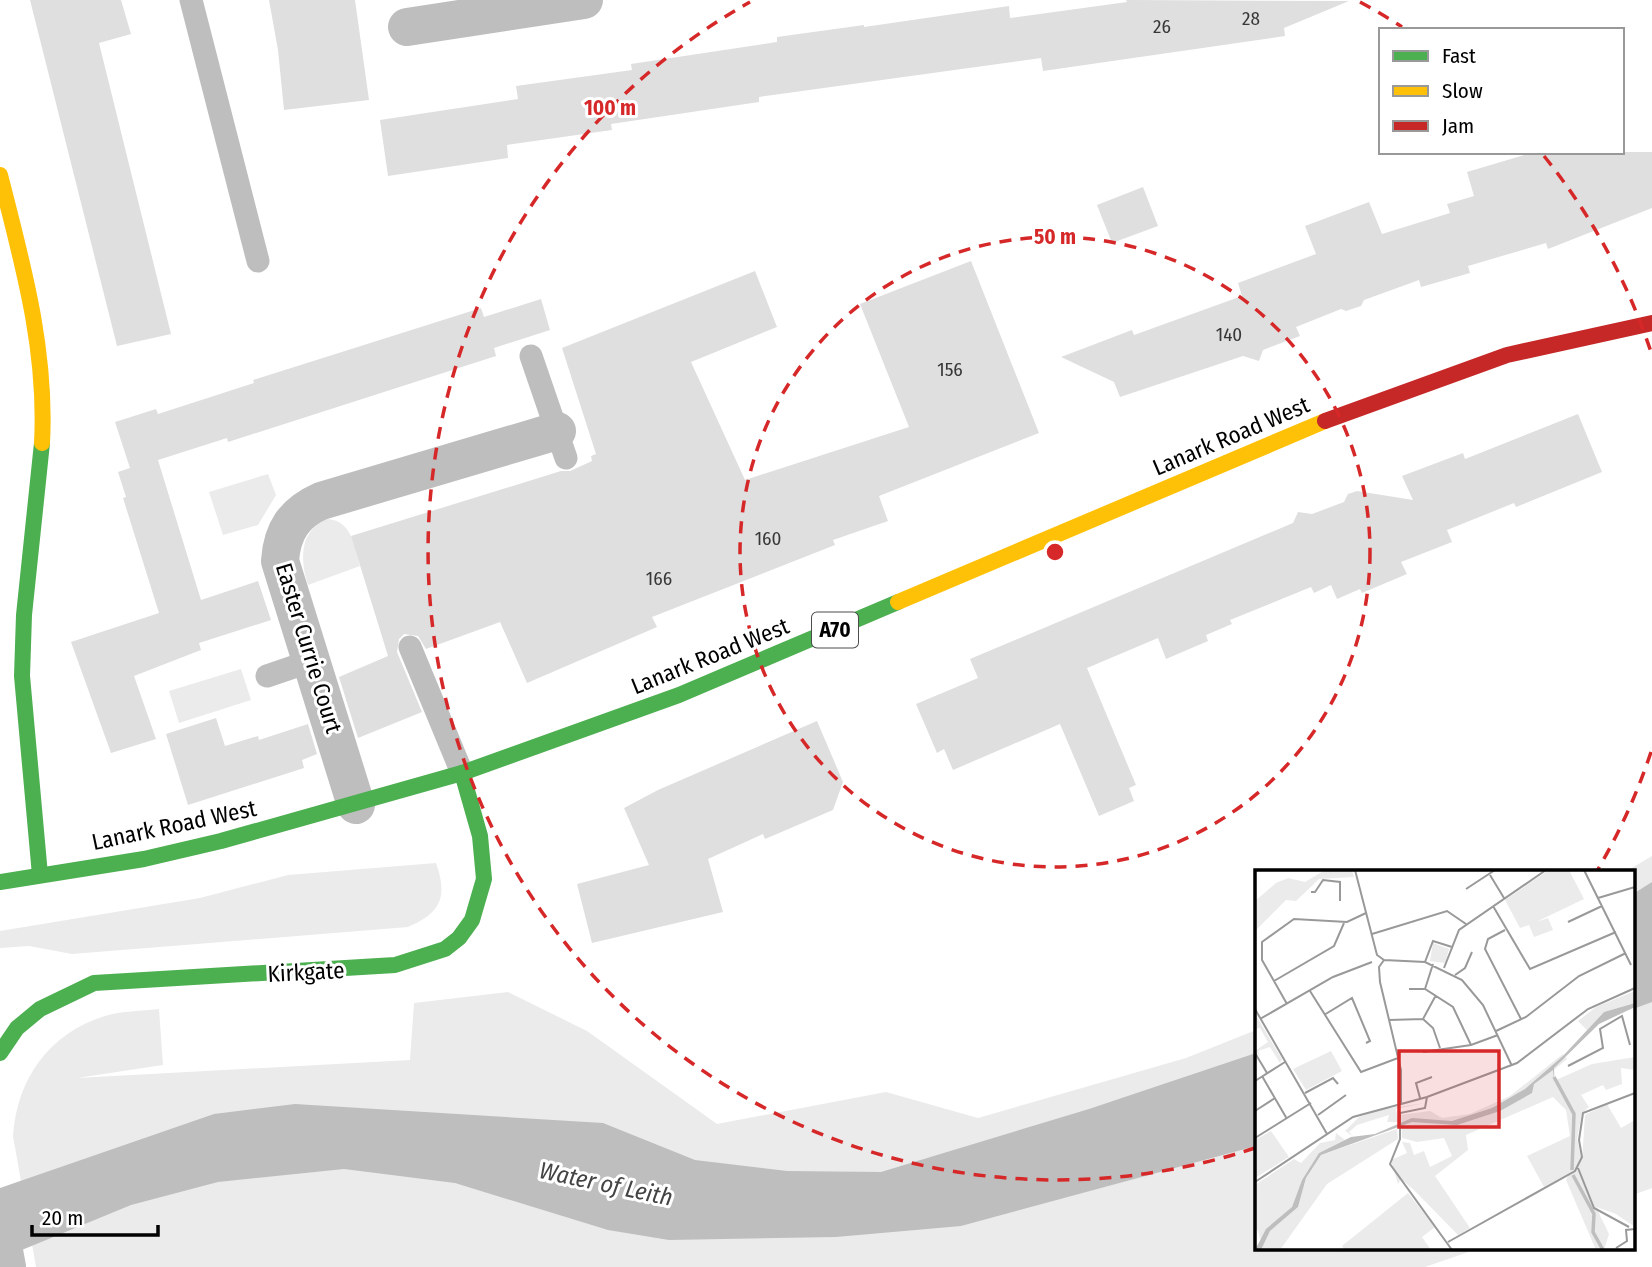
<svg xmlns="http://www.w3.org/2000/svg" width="1652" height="1267" font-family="'Fira Sans Condensed',sans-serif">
<rect width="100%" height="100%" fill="#fff"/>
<g fill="#ebebeb">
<path d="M 268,474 L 276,495 L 258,525 L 223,535 L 209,492 Z"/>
<path d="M 328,519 C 352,521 354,546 360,566 L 308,585 C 300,559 299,530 328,519 Z"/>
<path d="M 241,669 L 251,700 L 179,723 L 169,691 Z"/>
<path d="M 1652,856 L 1652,1188 L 1633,1195 L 1633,872 L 1625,872 Z"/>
<path d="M 436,863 C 448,897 441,913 408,927 L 72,954 L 29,946 L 0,948 L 0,931 L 200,898 L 288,875 Z"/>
<path d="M 508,992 L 587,1031 L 717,1124 L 886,1092 L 978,1118 L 1186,1058 L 1256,1030 L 1256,1248 L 1480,1248 L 1425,1267 L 36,1267 L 13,1136 C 17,1079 49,1033 105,1016 C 122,1011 141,1011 159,1009 L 163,1065 L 77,1078 L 410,1060 L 414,1003 Z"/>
</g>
<g fill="#bebebe">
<path d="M 1652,882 L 1652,1002 L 1633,1009 L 1633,894 Z"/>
<path d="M 1256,1053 L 1256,1146 L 961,1226 L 836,1237 L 669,1240 L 608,1230 L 455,1183 L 344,1169 L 218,1182 L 131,1205 L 0,1259 L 0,1188 L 214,1114 L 295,1104 L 603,1123 L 695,1160 L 787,1171 L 881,1172 L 1089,1109 Z"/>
</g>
<g fill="#dfdfdf">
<path d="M 30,0 L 121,0 L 131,34 L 99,43 L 171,334 L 117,346 Z"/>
<path d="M 269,0 L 355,0 L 369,100 L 284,110 L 278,50 Z"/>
<path d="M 1126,0 L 1349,1 L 1284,28 L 1285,36 L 1043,71 L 1041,58 L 759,97 L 759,102 L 611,124 L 612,130 L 507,145 L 508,158 L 388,176 L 380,120 L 518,99 L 516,86 L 632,70 L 631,64 L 777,42 L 777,37 L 864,25 L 864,27 L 1009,6 L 1010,18 L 1127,2 Z"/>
<path d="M 1534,152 L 1652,152 L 1652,208 L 1548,249 L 1546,243 L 1468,266 L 1470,273 L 1421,287 L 1419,280 L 1364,300 L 1361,306 L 1346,311 L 1341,309 L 1296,327 L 1300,336 L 1263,350 L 1259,361 L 1243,356 L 1120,397 L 1114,382 L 1061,357 L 1132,330 L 1134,335 L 1242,296 L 1238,283 L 1316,254 L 1305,226 L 1369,202 L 1382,234 L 1450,213 L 1447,204 L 1474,196 L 1467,172 Z"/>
<path d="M 1143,187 L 1158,226 L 1112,243 L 1097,205 Z"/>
<path d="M 971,261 L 1039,433 L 879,496 L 888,521 L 833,540 L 835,545 L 652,617 L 657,627 L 527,683 L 500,622 L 426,649 L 418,636 L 404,634 L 399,639 L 397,652 L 422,712 L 358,738 L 339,677 L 388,656 L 351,536 L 561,471 L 570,471 L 592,461 L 591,456 L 596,454 L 562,348 L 755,271 L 777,327 L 691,362 L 745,480 L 909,427 L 860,304 Z"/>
<path d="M 541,299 L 550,330 L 494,348 L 496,356 L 228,442 L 227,438 L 158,460 L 201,600 L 258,581 L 271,620 L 199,643 L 201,650 L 134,676 L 156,739 L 111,753 L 71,642 L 159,613 L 123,498 L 126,497 L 118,472 L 130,468 L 115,422 L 156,409 L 158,414 L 254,383 L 253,380 L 481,308 L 484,317 Z"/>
<path d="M 1578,414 L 1602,472 L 1516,507 L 1514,503 L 1447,530 L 1452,542 L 1401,562 L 1407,574 L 1362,593 L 1360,589 L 1337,599 L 1331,585 L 1314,593 L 1311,587 L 1230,620 L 1232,624 L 1206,635 L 1208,641 L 1166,659 L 1158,638 L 1087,668 L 1136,785 L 1129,788 L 1134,801 L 1099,816 L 1060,724 L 953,770 L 944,749 L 937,753 L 916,704 L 978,678 L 970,659 L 1293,523 L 1298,512 L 1312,514 L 1344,502 L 1348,494 L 1357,491 L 1413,500 L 1402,476 L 1463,453 L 1465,459 Z"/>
<path d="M 216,718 L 225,746 L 258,736 L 259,740 L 308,724 L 317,754 L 302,760 L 304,768 L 188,805 L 166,734 Z"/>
<path d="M 817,721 L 843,782 L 833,810 L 765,839 L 763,834 L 708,859 L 723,912 L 592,943 L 577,884 L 649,865 L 624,808 L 658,790 Z"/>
</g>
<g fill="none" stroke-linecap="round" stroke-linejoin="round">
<g stroke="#bebebe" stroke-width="23">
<path d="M 191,0 L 258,261"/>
<path d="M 531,356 L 566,458"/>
<path d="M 410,647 L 462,773"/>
<path d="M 267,676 L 311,661"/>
</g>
<g stroke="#bebebe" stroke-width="38">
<path d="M 407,27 L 584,0"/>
<path d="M 356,805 L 280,561 C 282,531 294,513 321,501 L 557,431"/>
<path d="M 0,1229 L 7,1267"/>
</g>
<g stroke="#4caf50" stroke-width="16">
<path d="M 40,875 L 22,676 L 24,615 L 42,443"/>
<path d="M 0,882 L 144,859 L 221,841 L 462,773 L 679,695 L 898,602"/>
<path d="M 0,1053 L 17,1028 L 40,1009 L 94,983 L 395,965 L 445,949 L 459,938 L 472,920 L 484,879 L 480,836 L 462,773"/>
</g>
<g stroke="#ffc107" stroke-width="16">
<path d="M 0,175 C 23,265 47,350 42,443"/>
<path d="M 898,602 L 1325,421"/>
</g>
<path stroke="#c62828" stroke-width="16" d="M 1325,421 L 1507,355 L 1652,323"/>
</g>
<g fill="none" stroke="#d62828" stroke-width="3.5" stroke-dasharray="12 9">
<circle cx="1055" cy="552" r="315"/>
<path d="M1651 752A629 629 0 0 1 1597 871M1255 1148A629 629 0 0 1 750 2M1360 2A629 629 0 0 1 1402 27M1544 156A629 629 0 0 1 1651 352"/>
</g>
<g text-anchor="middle" stroke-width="6" stroke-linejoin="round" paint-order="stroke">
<g font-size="19" fill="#383838">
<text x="1251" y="25">28</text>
<text x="1162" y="33">26</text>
<text x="1229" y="341">140</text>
<text x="950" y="376">156</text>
<text x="768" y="545">160</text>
<text x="659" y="585">166</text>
</g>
<rect fill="#fff" stroke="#4c4c4c" stroke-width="2" x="812" y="612.5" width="46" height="35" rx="5"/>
<g font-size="21" font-weight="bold" fill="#000">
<text x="835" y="637">A70</text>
</g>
<g font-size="23" fill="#000" stroke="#fff">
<text transform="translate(1231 436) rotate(-23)" y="8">Lanark Road West</text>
<text transform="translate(309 648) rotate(73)" y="8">Easter Currie Court</text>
<text transform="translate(710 656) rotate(-22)" y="8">Lanark Road West</text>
<text transform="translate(174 825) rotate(-12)" y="8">Lanark Road West</text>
<text transform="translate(306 972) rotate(-3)" y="8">Kirkgate</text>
</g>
<g font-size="24" font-style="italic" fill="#434343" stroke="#fff">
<text transform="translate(606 1184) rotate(12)" y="8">Water of Leith</text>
</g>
</g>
<g transform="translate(1255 870)">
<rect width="380" height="380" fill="#fff"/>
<path d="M 70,0 L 97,0 L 99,7 L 64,9 L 41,31 L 31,30 L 0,61 L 0,31 L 21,13 L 33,8 L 50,12 ZM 294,0 L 314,0 L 329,29 L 281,52 L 293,48 L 298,60 L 279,67 L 274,55 L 265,58 L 250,30 ZM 178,73 L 194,79 L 190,93 L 175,91 ZM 380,121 L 380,133 L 349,142 L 332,160 L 323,151 L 341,137 ZM 0,144 L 27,189 L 25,193 L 15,177 L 3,181 L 5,186 L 0,181 L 13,172 L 5,158 L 0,159 ZM 76,181 L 87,201 L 51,220 L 38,199 ZM 308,184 L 312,189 L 299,200 L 301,210 L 337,194 L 380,187 L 380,200 L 366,198 L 367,214 L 351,220 L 348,215 L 326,225 L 334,237 L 327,243 L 322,269 L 327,291 L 330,245 L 352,234 L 366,258 L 380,250 L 380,357 L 361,344 L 341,337 L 354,364 L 349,380 L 341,380 L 311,310 L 314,304 L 289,317 L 272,286 L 315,266 L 311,240 L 298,227 L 211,265 L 213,280 L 180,306 L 176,300 L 215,358 L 203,365 L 159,320 L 146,309 L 143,314 L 136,290 L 152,283 L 147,272 L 155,273 L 159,285 L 169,281 L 175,297 L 197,286 L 189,268 L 162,272 L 147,268 L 146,245 L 175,241 L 187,248 L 215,244 L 255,226 ZM 170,233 L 141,239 L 143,252 L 132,252 L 134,245 L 102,255 L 94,262 L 98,266 L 90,261 L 104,247 L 129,239 ZM 142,259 L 143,269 L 72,314 L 25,380 L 6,380 L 15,361 L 43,337 L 51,308 L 66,285 ZM 16,261 L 34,287 L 0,308 L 0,270 ZM 81,263 L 90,270 L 64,283 L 47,310 L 37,337 L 5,369 L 3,360 L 0,362 L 0,315 L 39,289 L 46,293 L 65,273 L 80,270 ZM 153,323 L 180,357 L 167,367 L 176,380 L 90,380 L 87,376 Z" fill="#ebebeb"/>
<path d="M 380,133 L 380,137 L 344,154 L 299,198 L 299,209 L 298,200 L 279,214 L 277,223 L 245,241 L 202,255 L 157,252 L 66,285 L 51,308 L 43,337 L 15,361 L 6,380 L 0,380 L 11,359 L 37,337 L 47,310 L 64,283 L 96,267 L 120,264 L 157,248 L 197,251 L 237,238 L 270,219 L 308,186 L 349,142 Z" fill="#bebebe"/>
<path fill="none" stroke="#bebebe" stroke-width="3.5" d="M 299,207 L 319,244 L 317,300M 318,305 L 339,344 L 338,362 L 348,380"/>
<path fill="none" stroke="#999" stroke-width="2" d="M 100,0 L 122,85 L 129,90M 329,0 L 376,95M 235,5 L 249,28M 211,19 L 240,0M 56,22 L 60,22 L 68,10 L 85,12 L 85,31M 343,28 L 380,17M 238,36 L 275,99 L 361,62M 313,52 L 347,36M 250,60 L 233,69 L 230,79 L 266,149M 117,64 L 192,41 L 211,54M 129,90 L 170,92 L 207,110 L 228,135 L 257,196M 129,90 L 124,97 L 125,112 L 146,200 L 146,233M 170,92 L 178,71 L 197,77M 189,98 L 204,60 L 291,0M 200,105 L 210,98 L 217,82M 19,111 L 79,76 L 89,53M 154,119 L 170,119 L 198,137 L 216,175M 170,119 L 178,94M 55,121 L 106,202 L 143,188M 32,134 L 7,90 L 7,72 L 39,49 L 92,52 L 111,43M 0,139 L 72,264M 69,145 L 97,128 L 115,171 L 111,173M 5,149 L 78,107 L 117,92M 168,149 L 181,125M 134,150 L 168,149 L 178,158 L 185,178M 241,161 L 271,147 L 324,106 L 371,83M 168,182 L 216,175 L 243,165M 0,183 L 12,203M 313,196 L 348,178 L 345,159 L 367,146 L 375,175M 7,206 L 32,249M 0,211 L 30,192M 50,223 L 78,208 L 83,214M 172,227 L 170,238 L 145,243 L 145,269 L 135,294 L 197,380M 165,228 L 161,213 L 177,207M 0,241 L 20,228M 63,245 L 91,225M 0,268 L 56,233M 323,298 L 339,338 L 374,357M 0,312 L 98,247 L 172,227 L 262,193 L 333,139 L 380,118M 193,372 L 320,301 L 327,287 L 324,270 L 328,243 L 380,223M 361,378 L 372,371 L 371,360 L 380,359"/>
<path fill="#d62828" fill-opacity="0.15" stroke="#d62828" stroke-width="3.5" d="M 144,181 L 244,181 L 244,257 L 144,257 Z"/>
<rect width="380" height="380" fill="none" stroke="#000" stroke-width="3.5"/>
</g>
<circle cx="1055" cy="552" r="10" fill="#d62828" stroke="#fff" stroke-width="3.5"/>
<g font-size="21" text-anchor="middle" font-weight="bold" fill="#d62828" stroke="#fff" stroke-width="6" stroke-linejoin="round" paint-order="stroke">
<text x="610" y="115">100 m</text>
<text x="1055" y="244">50 m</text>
</g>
<rect x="1379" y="28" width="245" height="126" fill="#ffffff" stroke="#999999" stroke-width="2"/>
<rect x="1393" y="51" width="35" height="10" fill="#4caf50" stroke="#999999" stroke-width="2"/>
<text x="1442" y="63" font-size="21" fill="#000000">Fast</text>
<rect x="1393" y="86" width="35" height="10" fill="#ffc107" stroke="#999999" stroke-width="2"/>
<text x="1442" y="98" font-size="21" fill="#000000">Slow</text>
<rect x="1393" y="121" width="35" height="10" fill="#c62828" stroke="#999999" stroke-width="2"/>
<text x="1442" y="133" font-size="21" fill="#000000">Jam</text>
<path d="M32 1225v10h126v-10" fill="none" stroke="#000000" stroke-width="3.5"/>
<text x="42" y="1225" font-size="21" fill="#000000" stroke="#ffffff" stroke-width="5" paint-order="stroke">20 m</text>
</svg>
